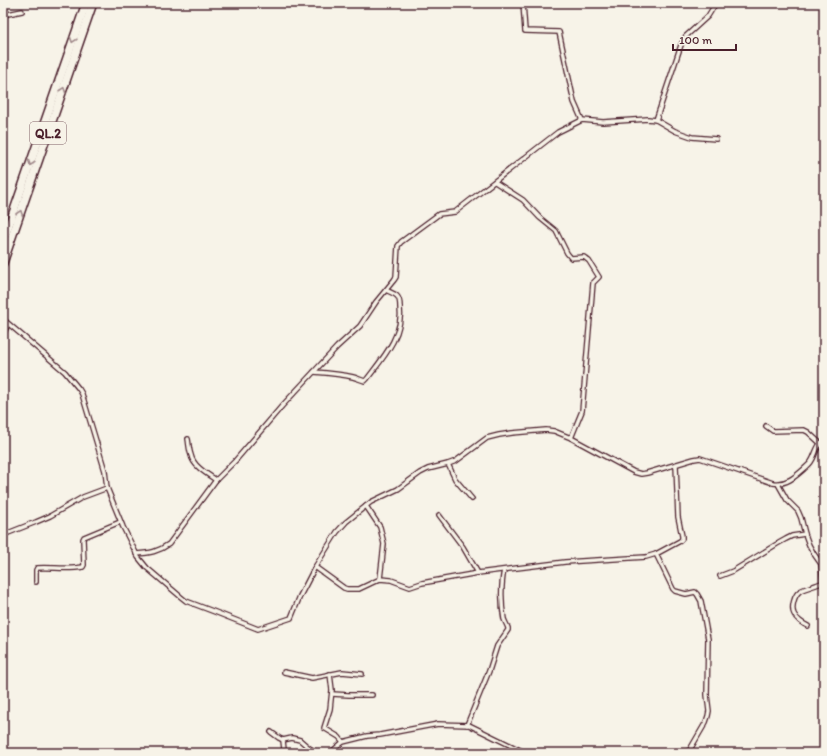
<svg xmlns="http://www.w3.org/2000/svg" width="827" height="756" font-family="Itim,sans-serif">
<rect width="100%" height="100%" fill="#f7f3e8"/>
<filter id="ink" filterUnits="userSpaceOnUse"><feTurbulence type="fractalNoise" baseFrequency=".025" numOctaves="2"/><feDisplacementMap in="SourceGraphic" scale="8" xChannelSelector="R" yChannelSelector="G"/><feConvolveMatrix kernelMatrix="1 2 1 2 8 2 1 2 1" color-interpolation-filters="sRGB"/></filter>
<g filter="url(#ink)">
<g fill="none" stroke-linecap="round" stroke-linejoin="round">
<g stroke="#4a1f2b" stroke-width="6">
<g id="street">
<path d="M 523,3 L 525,31 L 559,32 L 574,102 L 582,120"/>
<path d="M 3,15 L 22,11"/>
<path d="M 656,120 L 681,45 L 685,37 L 708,16 L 716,3"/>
<path d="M 495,182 L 523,200 L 540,218 L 556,231 L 567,253 L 571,258 L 584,257 L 589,261 L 599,277 L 593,283 L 582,411 L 571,438"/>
<path d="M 3,319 L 65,372 L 79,389 L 82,394 L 105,471 L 107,488 L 123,527 L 138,557 L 147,568 L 181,597 L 186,601 L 215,612 L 258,629 L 291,618 L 300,596 L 315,567 L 337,532 L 346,522 L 371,502 L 398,489 L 420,473 L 428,469 L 448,464 L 456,461 L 487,438 L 499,435 L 512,433 L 546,430 L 554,431 L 571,438 L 634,472 L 641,474 L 647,473 L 694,459 L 700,458 L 773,483 C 786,485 795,477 804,469 C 806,467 809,465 811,462 C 816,455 816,445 824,441"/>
<path d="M 3,335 L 8,324"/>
<path d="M 314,372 C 327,373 340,374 353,377 C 357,378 361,380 365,381 L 367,379 C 382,359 404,335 400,307 C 400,304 400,299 397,296 C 394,293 389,292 386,290"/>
<path d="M 766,426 L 773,431 L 804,430 L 808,432 L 820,443"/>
<path d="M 188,439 C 189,444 189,450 191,455 C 193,466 207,474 216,480"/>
<path d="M 448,464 L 455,479 L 472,499"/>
<path d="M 778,484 L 787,500 L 798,511 L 801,518 L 805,534 L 809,545 L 814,554 L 821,564 L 823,582 C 816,586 807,587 800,591 C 794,595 791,608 794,614 C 796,619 803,624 808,626"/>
<path d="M 366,506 L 380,527 L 384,544 L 380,579"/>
<path d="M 439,515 L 463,547 L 478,573"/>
<path d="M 3,535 L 36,522 L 50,516 L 83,497 L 107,488"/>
<path d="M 136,554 C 150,553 158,552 169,544 L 216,480 L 235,461 L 282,406 L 337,347 L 360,326 L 376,302 L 394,280 L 396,277 L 398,246 L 401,242 L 439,214 L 455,212 L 558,132 L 582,120 L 603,122 L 648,119 L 656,120 L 675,131 L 692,137 L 716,139"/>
<path d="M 656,554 L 673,589 L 675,591 L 686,594 L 695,592 L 697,594 L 701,601 L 708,639 L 707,695 L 709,711 L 708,716 L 706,722 L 688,753"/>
<path d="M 315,567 L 344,588 L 347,589 L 359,589 L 380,579 L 391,580 L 410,587 L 422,583 L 478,573 L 565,562 L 646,557 L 656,554 L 680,541 L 682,539 L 682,536 L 678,517 L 676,465"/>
<path d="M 720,576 L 733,571 L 777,544 L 786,539 L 792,536 L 805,534"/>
<path d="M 36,582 L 36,570 L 37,568 C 52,567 68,570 83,567 L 84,565 L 83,539 L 84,537 L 120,522"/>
<path d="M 284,672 L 312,678 L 342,672 L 362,674"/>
<path d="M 330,674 L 332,690 L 330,709 L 324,728 L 339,737 L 343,742"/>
<path d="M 332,694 L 349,695 L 372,695"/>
<path d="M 467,725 L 489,671 L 497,646 L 508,630 L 508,628 C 507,625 505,622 504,619 C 501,604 501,584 504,570"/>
<path d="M 271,732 L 279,738 L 283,740 L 292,738 L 300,740 L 308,747 L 317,753"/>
<path d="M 283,740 L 284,750 L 284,753"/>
<path d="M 330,753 L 343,742 L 367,736 L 380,735 L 438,724 L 469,725 L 526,753"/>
</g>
</g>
<g stroke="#4a1f2b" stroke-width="10">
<g id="highway">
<path d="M 3,242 L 86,3"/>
<path d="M 3,263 L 93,3"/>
</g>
</g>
<use href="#street" stroke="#f7f3e8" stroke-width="3.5"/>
<use href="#highway" stroke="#f7f3e8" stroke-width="7"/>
</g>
<defs><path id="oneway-chevron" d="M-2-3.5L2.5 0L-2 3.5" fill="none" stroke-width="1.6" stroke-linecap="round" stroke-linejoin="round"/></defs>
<g stroke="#a0898a">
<use href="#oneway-chevron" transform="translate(73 40) rotate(109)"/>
<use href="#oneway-chevron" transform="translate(63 90) rotate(-71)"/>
<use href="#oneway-chevron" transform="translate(31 163) rotate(109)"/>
<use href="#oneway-chevron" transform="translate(20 213) rotate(-71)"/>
</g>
</g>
<g text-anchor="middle" stroke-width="4" stroke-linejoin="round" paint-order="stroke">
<rect fill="#f7f3e8" stroke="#7e5f64" stroke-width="1" x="30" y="122" width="36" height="22" rx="3"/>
<g font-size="13" font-weight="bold" fill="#4a1f2b">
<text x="48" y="138">QL.2</text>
</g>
</g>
<rect width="827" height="756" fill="none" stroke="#f7f3e8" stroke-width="16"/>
<rect x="8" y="8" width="811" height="740" fill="none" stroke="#4a1f2b" stroke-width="1.5" filter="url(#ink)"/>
<path d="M673 44v6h63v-6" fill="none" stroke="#4a1f2b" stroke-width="2"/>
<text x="679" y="44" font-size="12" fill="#4a1f2b" stroke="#f7f3e8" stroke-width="3" paint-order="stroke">100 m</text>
</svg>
